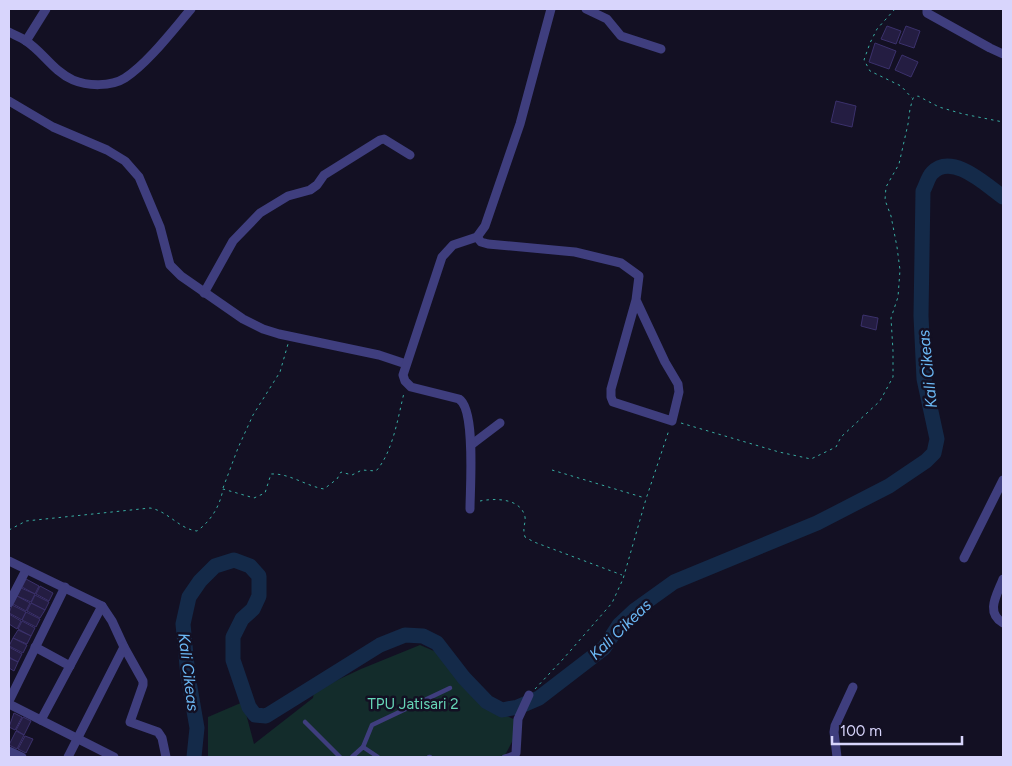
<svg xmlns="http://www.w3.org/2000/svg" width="1012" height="766" font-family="Figtree,sans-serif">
<rect width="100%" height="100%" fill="#131023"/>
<path fill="#132c2b" d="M 420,645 L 441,654 L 481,704 L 522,723 L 504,757 L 208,757 L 208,717 L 243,702 L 254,744 L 313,698 L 314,691 L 361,669 Z"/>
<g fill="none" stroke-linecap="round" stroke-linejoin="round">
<path stroke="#142a49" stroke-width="15" d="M 194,757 L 197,728 L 188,676 L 183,624 L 189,597 L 200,581 L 215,566 L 234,560 L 250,566 L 259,576 L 259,596 L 253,609 L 242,619 L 233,637 L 233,660 L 249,707 L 255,715 L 266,716 L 380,645 L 405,635 L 423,636 L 437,643 L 464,678 L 487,702 L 502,710 L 518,707 L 539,698 L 604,648 L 619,625 L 635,610 L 674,582 L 817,523 L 889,486 L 926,461 L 934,453 L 937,439 L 924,379 L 921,316 L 923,191 C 926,186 928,177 932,173 C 952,152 986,185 1003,197"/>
</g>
<g fill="#241d42" stroke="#3b316c">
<path d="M 887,26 L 901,31 L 896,44 L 881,39 Z"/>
<path d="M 906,26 L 920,31 L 914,48 L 899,43 Z"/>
<path d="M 875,43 L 896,51 L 889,69 L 869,62 Z"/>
<path d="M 902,55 L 918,62 L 911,77 L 895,70 Z"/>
<path d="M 836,101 L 856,106 L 852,127 L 831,122 Z"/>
<path d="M 863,315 L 878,318 L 876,330 L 861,326 Z"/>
<path d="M 26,579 L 39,586 L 35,594 L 22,587 Z"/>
<path d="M 40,586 L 53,593 L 49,601 L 36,594 Z"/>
<path d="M 21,588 L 35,594 L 31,602 L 17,596 Z"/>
<path d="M 35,595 L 49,602 L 45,610 L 31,603 Z"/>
<path d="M 17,596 L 30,603 L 26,611 L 13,604 Z"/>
<path d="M 31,603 L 45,610 L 40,618 L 27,611 Z"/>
<path d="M 12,605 L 26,612 L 22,620 L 9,613 Z"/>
<path d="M 26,612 L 40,619 L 36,627 L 22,620 Z"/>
<path d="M 9,614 L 21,621 L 17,629 L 9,624 Z"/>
<path d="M 22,621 L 35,628 L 31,636 L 18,629 Z"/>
<path d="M 18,630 L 31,636 L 27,644 L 13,638 Z"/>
<path d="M 13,638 L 27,645 L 23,653 L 9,646 Z"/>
<path d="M 9,647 L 22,654 L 18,662 L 9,657 Z"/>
<path d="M 9,658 L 18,662 L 14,671 L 9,668 Z"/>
<path d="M 14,713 L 22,717 L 15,730 L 9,727 Z"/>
<path d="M 23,717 L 31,721 L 24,735 L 16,730 Z"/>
<path d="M 16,731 L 24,735 L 17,749 L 9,745 Z"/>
<path d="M 25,736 L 33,739 L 26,753 L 18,749 Z"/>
</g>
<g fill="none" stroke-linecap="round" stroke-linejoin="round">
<g stroke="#38ada2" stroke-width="1" stroke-dasharray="2.5 4" stroke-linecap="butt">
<path d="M 895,9 L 877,29 L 870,43 L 864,60 L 870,71 L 901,86 L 912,98"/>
<path d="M 681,423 L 779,452 L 811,459 L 836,447 L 841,437 L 880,401 L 893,377 L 893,351 L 891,318 L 898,297 L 900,270 L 897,247 L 891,216 L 885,200 L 886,187 L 899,164 L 908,124 L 910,109 L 913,98 L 918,96 L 939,107 L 963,114 L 1003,122"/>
<path d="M 552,470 L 645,498"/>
<path d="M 223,488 L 238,448 L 253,415 L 280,372 L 288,344"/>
<path d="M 480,501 C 495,498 521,498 525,517 C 526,524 522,526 525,537 L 534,542 L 622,575"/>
<path d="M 9,530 L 26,521 L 150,508 C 168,511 179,529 197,531 C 211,521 220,506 223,489 L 254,498 L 265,493 L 271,474 C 289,473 306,486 324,489 L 337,479 L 341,472 L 352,475 L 362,470 L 376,471 C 393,452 398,417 404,393"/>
<path d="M 535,689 L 564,658 L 612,603 L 623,579 L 646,499 L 669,430"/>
</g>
<g stroke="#3f3e7e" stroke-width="4.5">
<path d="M 305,722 L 340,757"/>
<path d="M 363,747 L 372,725 L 450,688"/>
<path d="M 352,757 L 363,747 L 378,757"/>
<path d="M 429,757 L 430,757"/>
<path d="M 504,757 L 516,753"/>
</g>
<g stroke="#3f3e7e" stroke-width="9">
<path d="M 586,9 L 607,19 L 621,36 L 661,49"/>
<path d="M 927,9 L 927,13 L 990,48 L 1003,54"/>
<path d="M 9,32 C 14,35 21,37 26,41 C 43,52 53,71 73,80 C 87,86 111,87 125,78 C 148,63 173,30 191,9"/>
<path d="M 26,41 L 46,9"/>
<path d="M 9,101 L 53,127 L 107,150 L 125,161 L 139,177 L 160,227 L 170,265 L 181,276 L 243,319 L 263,329 L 279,334 L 379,355 L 406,364"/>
<path d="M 477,237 L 481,242 L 488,244 L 575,252 L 621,263 L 639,276 L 636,300 L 611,389 L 611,397 L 613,402 L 672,421 L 679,392 L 678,384 L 665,362 L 636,300"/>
<path d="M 204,293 L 233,241 L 260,213 L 288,196 L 310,190 L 317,185 L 324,175 L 380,140 L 384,139 L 410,155"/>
<path d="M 471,445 L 500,423"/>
<path d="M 470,509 C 470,488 476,409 459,399 L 411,387 L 405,381 L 403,375 L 442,257 L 453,245 L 477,237 L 485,226 L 520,124 L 551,9"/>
<path d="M 964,558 L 1003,480"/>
<path d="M 9,561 L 102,606 L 112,621 L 124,647 L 143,681 L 143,685 L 130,722 L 158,732 L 162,738 L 166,757"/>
<path d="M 1003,579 C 997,595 985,612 1003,623"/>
<path d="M 9,603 L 26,570"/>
<path d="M 35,647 L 70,666"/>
<path d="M 9,701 L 65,587"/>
<path d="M 9,704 L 114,757"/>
<path d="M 41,720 L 102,606"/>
<path d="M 9,751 L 22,757"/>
<path d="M 516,753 L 518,719 L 529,695"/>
<path d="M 68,757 L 124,647"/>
<path d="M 837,757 L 834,732 L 835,726 L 853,687"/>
</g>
</g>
<g text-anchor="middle" stroke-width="5" stroke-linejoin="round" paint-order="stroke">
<g font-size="15" fill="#66d6b7" stroke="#131023">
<text x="413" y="709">TPU Jatisari 2</text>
</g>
<g font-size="16" font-style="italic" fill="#6bb8f4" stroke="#131023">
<text transform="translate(927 369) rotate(-96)" y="6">Kali Cikeas</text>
<text transform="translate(620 629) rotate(-44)" y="6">Kali Cikeas</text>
<text transform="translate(189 672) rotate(83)" y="6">Kali Cikeas</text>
</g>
</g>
<rect width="1012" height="766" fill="none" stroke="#d8d5fc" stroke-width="20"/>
<path d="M832 736v8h130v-8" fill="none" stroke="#d8d5fc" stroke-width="2.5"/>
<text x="840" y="736" font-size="15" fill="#d8d5fc" stroke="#131023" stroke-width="4" paint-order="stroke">100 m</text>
</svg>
